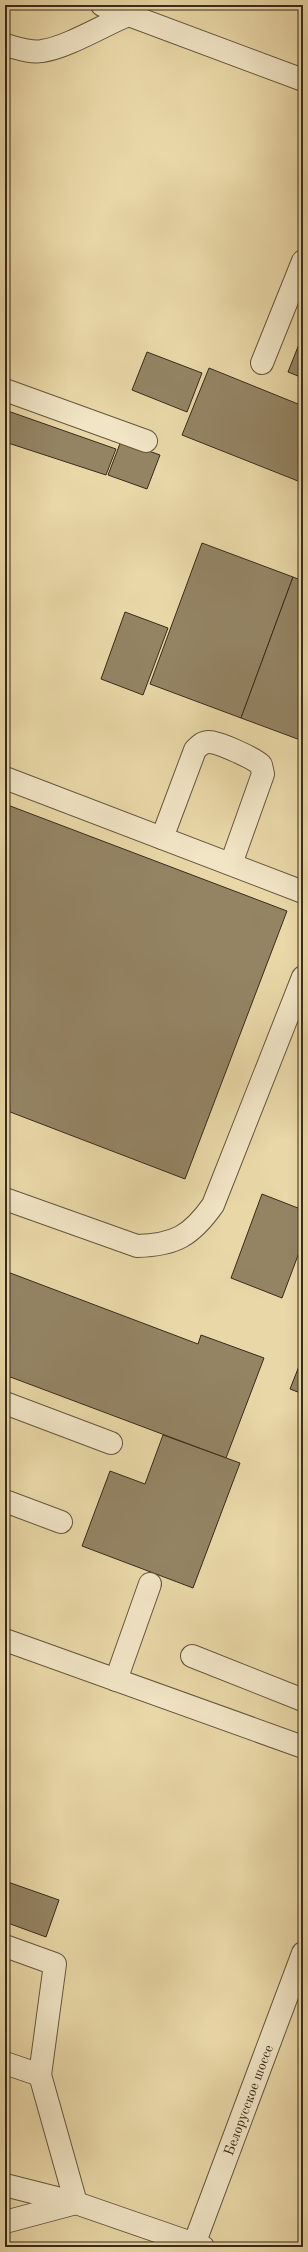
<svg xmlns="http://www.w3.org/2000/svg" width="308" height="2252" font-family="'Old Standard TT',serif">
<rect width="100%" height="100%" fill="#e9d7a7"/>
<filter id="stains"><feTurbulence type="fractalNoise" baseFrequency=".005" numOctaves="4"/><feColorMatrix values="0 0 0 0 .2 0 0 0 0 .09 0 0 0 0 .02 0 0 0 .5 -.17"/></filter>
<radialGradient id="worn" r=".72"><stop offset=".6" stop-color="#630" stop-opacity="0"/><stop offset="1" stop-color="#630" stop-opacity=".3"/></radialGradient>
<g fill="#948464" stroke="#382b1b">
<path d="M 303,334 L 303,378 L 288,372 Z"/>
<path d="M 147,352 L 202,373 L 187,412 L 132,390 Z"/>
<path d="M 209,368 L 303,406 L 303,483 L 182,435 Z"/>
<path d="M 5,410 L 116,449 L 106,475 L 5,442 Z"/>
<path d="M 121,441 L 160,455 L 147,489 L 108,475 Z"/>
<path d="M 202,543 L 293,577 L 241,718 L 150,684 Z"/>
<path d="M 293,577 L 303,581 L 303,741 L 241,718 Z"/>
<path d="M 125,612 L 168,628 L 143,695 L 101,679 Z"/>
<path d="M 5,804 L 287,911 L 185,1179 L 5,1110 Z"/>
<path d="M 262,1194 L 303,1210 L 303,1242 L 282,1298 L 231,1278 Z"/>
<path d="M 5,1271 L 198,1344 L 201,1335 L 264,1358 L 226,1458 L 5,1375 Z"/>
<path d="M 303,1356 L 303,1394 L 290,1389 Z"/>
<path d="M 163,1435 L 240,1463 L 193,1588 L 82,1546 L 110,1471 L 145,1484 Z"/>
<path d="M 5,1881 L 59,1900 L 46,1937 L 5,1922 Z"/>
<path d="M 5,1969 L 9,1971 L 5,1984 Z"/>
</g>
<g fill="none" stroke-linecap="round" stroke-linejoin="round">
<g stroke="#64563e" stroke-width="24">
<g id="minor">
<path d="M 102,5 L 303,80"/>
<path d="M 5,45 C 17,48 30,53 42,51 C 66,48 104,25 128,15"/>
<path d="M 262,363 L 303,261"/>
<path d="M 5,390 L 146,441"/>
<path d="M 5,778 L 303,892"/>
<path d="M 162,838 L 195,750 C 199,746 202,742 209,742 C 218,742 254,758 261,765 L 263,774 L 231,864"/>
<path d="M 5,1199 L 137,1246 C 175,1245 191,1236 213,1205 L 303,977"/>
<path d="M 5,1403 L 111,1443"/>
<path d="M 5,1501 L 61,1522"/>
<path d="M 5,1640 L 303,1747"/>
<path d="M 192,1656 L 303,1700"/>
<path d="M 116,1680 L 150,1584"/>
<path d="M 5,1946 L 55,1964 L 40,2075"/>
<path d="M 5,2063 L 40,2075 L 76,2203 L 5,2222"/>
<path d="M 5,2185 L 76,2203 L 203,2247"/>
<path id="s1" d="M 193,2247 L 303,1953"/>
</g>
</g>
<use href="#minor" stroke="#f1e5c6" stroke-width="22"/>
</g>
<g text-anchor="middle" stroke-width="4" stroke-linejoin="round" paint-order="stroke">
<g font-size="14" fill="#382b1b" stroke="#f1e5c6">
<text dy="5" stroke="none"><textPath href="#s1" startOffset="157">Белорусское шоссе</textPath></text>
</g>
</g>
<rect width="308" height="2252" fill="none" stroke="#e9d7a7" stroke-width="20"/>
<rect x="6" y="6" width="296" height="2240" fill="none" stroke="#382b1b" stroke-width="2"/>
<rect x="10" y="10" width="288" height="2232" fill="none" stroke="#382b1b"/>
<rect width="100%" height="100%" filter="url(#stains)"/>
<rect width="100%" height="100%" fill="url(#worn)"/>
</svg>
